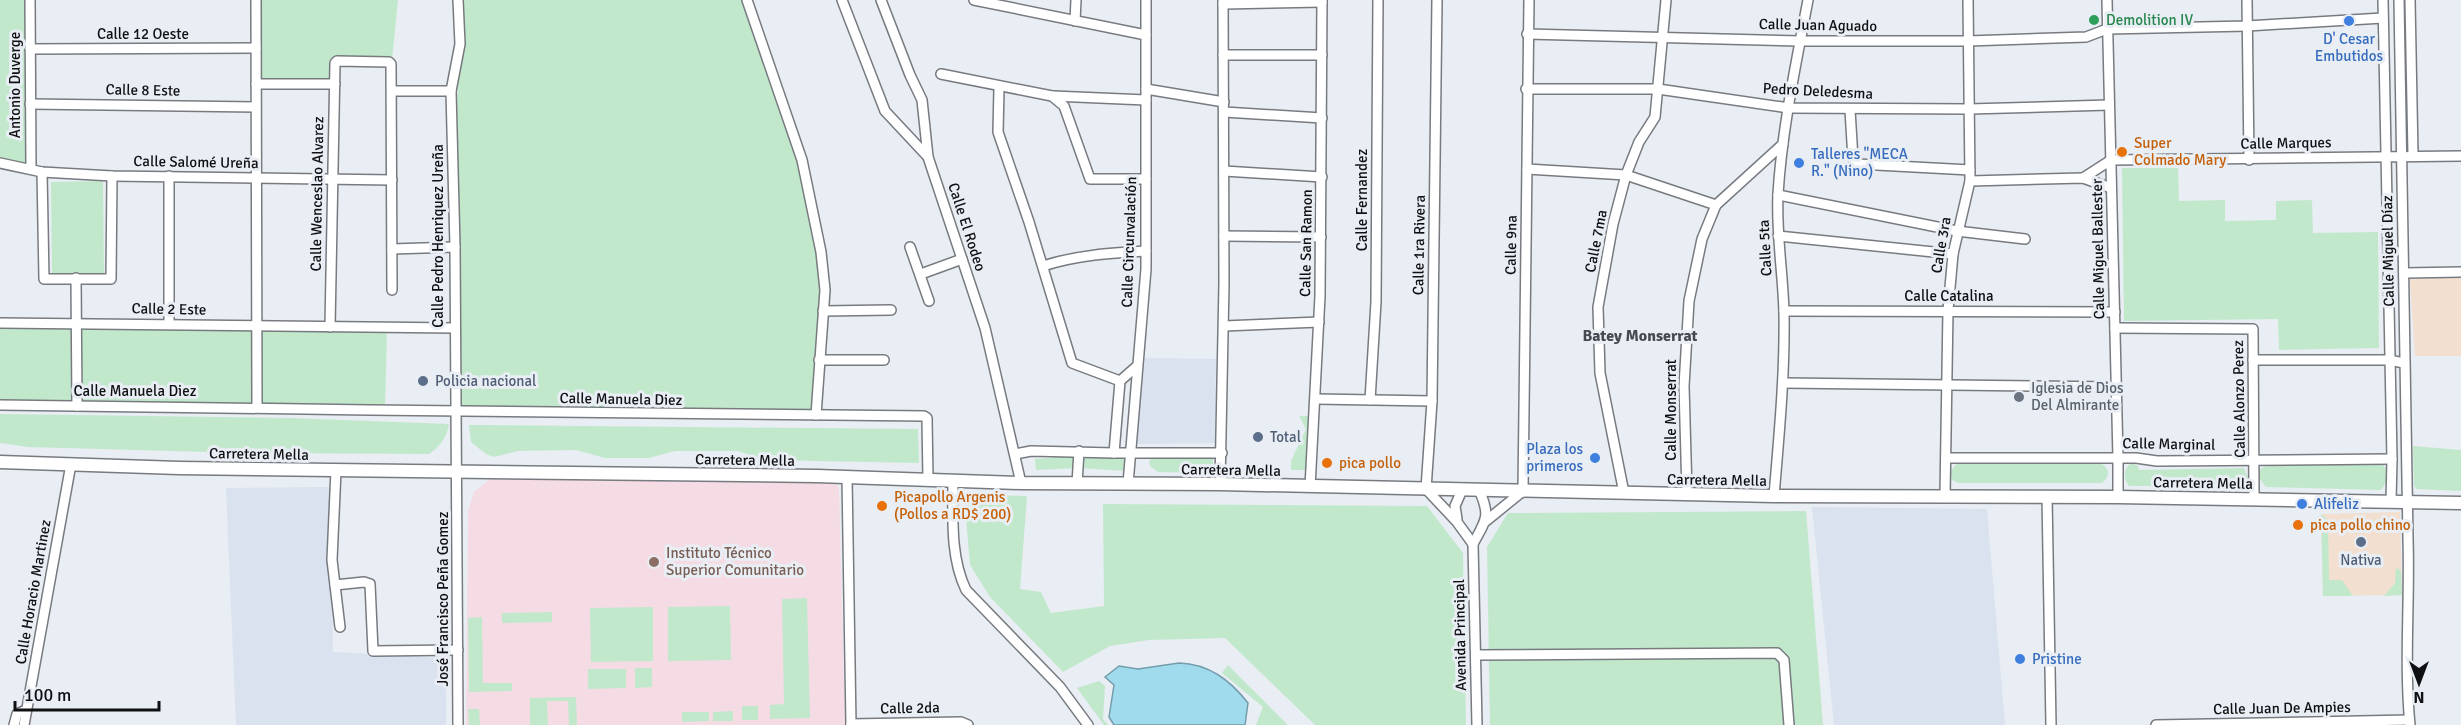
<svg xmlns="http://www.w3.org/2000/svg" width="2461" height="725" font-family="Signika,sans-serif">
<rect width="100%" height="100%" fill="#e9edf4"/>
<g fill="#f2dfcf">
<path d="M 2461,277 L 2461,356 L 2415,356 L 2410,279 Z"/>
<path d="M 2400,512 L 2402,595 L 2323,596 L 2321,514 Z"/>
</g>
<g fill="#d9e2ee">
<path d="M 1145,358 L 1216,359 L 1215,443 L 1136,444 Z"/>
<path d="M 331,487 L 333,652 L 446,658 L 446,725 L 236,725 L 226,488 Z"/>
<path d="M 1812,507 L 1987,509 L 2005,725 L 1834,725 Z"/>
</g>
<path fill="#f4dbe4" d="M 491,478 L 828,482 L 837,485 L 839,489 L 845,725 L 466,725 L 468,511 L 474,492 Z"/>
<g fill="#c2e8cc">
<path d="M 0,0 L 30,0 L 31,169 L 0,163 Z"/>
<path d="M 256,0 L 398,0 L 392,60 L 330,59 L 330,87 L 256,84 Z"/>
<path d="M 458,0 L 747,0 L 802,160 L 825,290 L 816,415 L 455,411 L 454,163 L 460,44 Z"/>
<path d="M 2122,168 L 2178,168 L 2179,201 L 2225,200 L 2225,221 L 2276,220 L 2276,201 L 2312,200 L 2313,233 L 2378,232 L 2379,348 L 2279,350 L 2278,319 L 2124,321 Z"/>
<path d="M 103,181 L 104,273 L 52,273 L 51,182 Z"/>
<path d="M 0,324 L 387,327 L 385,410 L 0,406 Z"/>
<path d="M 0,414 L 291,418 L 449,424 C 447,438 440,446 429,454 L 241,453 L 28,447 L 0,443 Z"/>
<path d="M 1299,416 L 1310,416 L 1309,470 L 1291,470 L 1291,461 L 1306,429 Z"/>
<path d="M 469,425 L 918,429 L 919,463 L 764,460 L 738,451 L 675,451 L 649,458 L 605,458 L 576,450 L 518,451 L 494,457 L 486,454 L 471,442 Z"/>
<path d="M 2413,446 L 2461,450 L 2461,491 L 2416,489 L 2414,485 Z"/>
<path d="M 1081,455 L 1127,457 L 1126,471 L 1080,468 Z"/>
<path d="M 1075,456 L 1076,468 L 1036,470 L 1035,459 Z"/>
<path d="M 1153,456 L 1213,456 L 1213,473 L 1158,472 L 1150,466 L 1149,462 Z"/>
<path d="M 1958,462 L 2102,464 C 2111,470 2109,477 2102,483 L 1958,483 L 1952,480 L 1950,472 Z"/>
<path d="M 2132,463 L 2138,466 L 2139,470 L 2244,468 L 2248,478 L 2244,486 L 2129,486 C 2123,478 2123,468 2132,463 Z"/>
<path d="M 2381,463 C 2390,471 2388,480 2381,490 L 2266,487 L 2258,477 L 2260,469 L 2266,466 Z"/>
<path d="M 964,495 L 1027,496 L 1020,589 L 1041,592 L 1051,613 L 1104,606 L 1103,504 L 1427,506 L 1463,553 L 1466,725 L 1315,725 L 1225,638 L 1149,640 L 1110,646 L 1063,672 L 990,597 L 970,565 Z"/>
<path d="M 1806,511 L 1823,725 L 1490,725 L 1487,547 L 1508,513 Z"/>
<path d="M 2321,514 L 2328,520 L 2329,580 L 2342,580 L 2353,596 L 2323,596 Z"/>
<path d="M 2396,567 L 2401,571 L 2402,595 L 2384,596 L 2395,583 Z"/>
<path d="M 807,598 L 810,718 L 770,719 L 770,705 L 784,704 L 782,599 Z"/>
<path d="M 730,606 L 731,660 L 668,661 L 668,607 Z"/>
<path d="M 653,607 L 653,661 L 591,662 L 590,608 Z"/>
<path d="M 552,612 L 552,622 L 502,623 L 502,613 Z"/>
<path d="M 482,617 L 483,683 L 512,683 L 512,691 L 469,692 L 468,618 Z"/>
<path d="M 1228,665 L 1288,725 L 1256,725 L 1263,707 L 1222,673 Z"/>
<path d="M 635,668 L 652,668 L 652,687 L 635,688 Z"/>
<path d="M 588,669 L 626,669 L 626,688 L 588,689 Z"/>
<path d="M 1099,681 L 1105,686 L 1103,719 L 1108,725 L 1104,725 L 1077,688 Z"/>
<path d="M 576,697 L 577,725 L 569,725 L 568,701 L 547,701 L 548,725 L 530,725 L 530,698 Z"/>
<rect x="742" y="706" width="16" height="14"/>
<path d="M 468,709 L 479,709 L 480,725 L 469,725 Z"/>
<path d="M 733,711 L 733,721 L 713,721 L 713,712 Z"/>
<path d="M 682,712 L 709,712 L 709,721 L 682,722 Z"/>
</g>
<path fill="#a0daed" stroke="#749dab" stroke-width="1.5" d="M 1179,663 C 1209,664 1230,680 1248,703 L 1245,725 L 1114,725 L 1109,717 L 1114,685 L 1105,677 L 1119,666 L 1138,669 Z"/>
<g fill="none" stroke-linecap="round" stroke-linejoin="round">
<g stroke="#777b80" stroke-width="12">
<g id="minor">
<path d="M 30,0 L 31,169"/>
<path d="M 256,0 L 257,407"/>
<path d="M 458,0 L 460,44 L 451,91 L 455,247 L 458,725"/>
<path d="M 747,0 L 802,160 L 821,252 L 825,290 L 816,415"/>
<path d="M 842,0 L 885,111 L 928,157 L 985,328 L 1021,483"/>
<path d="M 881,0 L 910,75 L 922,100 L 928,157"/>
<path d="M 974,0 L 1146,35"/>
<path d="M 1437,0 L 1432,401 L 1426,489 L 1457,522 L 1473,544"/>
<path d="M 2107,0 L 2118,458 L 2118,497"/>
<path d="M 2247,0 L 2249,160"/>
<path d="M 2383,0 L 2392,459 L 2391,501"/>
<path d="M 2399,0 C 2402,180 2404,360 2408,539 C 2410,601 2404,663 2410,725"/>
<path d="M 2410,0 L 2413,155"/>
<path d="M 1223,4 L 1322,2"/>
<path d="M 1075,21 L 1076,0"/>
<path d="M 1527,34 L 1800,41 L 1968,41 L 2086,37 L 2107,29 L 2247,26 L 2383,18"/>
<path d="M 30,49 L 256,48"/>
<path d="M 1223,55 L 1322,55"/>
<path d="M 941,74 L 1052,96 L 1064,106 L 1090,179 L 1146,179"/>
<path d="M 256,84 L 335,84"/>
<path d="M 999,88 L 998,132 L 1029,222 L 1072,363 L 1120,381"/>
<path d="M 1146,89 L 1224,102"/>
<path d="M 1526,89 L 1658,89 L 1789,108 L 1969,109 L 2109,105"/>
<path d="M 392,91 L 451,91"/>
<path d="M 1053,96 L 1146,100"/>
<path d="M 30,104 L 256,107"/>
<path d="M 1850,110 L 1853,159 L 1858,164 L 1970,170"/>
<path d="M 1224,112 L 1322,118"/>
<path d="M 0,163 L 42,172 L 112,176 L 392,180"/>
<path d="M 1527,169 L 1626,175 L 1716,205"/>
<path d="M 1224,171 L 1322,177"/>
<path d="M 42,172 L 44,279 L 111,279 L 112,176"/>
<path d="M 169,176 L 169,324"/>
<path d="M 2083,178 L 2111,160 L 2461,156"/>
<path d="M 1970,181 L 2083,178 L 2111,188"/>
<path d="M 1778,195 L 1957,231 L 2025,239"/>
<path d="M 1224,236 L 1321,237"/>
<path d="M 1778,236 L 1953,254"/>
<path d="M 910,247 L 929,301"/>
<path d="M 392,249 L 455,247"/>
<path d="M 1043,266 C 1077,255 1111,253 1146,251"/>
<path d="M 2405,273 L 2461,272"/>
<path d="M 921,274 L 962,259"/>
<path d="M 76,278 L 77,406"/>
<path d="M 823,311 L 891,310"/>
<path d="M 1784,311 L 2115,312"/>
<path d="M 0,323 L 454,328"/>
<path d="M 1224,326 L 1319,322"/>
<path d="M 330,327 L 335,63 L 337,61 L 389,62 L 391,64 L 392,290"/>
<path d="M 2115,328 L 2253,329 L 2254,498"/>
<path d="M 819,360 L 884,360"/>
<path d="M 2253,360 L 2389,360 L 2404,363"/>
<path d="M 1137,366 L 1120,381 L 1114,453 L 1222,453"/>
<path d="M 1784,383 L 2115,387"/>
<path d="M 1316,399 L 1432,401"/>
<path d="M 1370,400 L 1376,302 L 1378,0"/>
<path d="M 0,405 C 308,408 616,415 924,416 L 927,418 L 928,481"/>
<path d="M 1015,454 L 1031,451 L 1114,453"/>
<path d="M 1946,458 L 2136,458 L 2157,461 L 2392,459"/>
<path d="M 336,470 L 332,560 L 340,627"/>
<path d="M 847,477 L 851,725"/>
<path d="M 953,481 C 953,517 950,557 966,590 L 1060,687 L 1088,725"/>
<path d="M 1077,484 L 1079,451"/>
<path d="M 1128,484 L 1146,269 L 1146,0"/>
<path d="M 1220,484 L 1224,283 L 1223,0"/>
<path d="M 1310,487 L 1320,296 L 1322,0"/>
<path d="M 1624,493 L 1600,373 L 1598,307 L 1613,224 L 1626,175 L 1639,142 L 1655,117 L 1666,0"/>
<path d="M 1687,493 L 1684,386 L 1689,301 L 1702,239 L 1716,205 L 1783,144"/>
<path d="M 1945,495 L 1948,310 L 1953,254 L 1970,181 L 1968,0"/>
<path d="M 1774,496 C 1779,435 1785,375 1784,313 C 1783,273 1776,234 1778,194 C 1782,129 1796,64 1808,0"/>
<path d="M 2047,496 L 2051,725"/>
<path d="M 1457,519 L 1455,506 L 1462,490"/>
<path d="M 1486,521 L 1523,491 L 1529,0"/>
<path d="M 335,585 L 364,582 L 370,584 L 373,651 L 458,650"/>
<path d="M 1476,655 L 1777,653 L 1784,660 L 1789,725"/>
<path d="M 851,724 L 961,722 L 968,725"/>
<path d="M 14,725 L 17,714 L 26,710"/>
<path d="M 24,725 L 71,464"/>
<path d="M 1477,725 L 1473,544 C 1486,520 1491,516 1479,490"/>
<path d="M 2156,725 L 2409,720"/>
</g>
</g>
<g stroke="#777b80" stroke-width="15">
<path id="major" d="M 0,462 L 179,468 L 817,476 L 1021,483 L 1220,484 L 1774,496 L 2118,497 L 2461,503"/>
</g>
<use href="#minor" stroke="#fff" stroke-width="9"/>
<use href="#major" stroke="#fff" stroke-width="12"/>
</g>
<circle fill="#2e9e5b" stroke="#e9edf4" stroke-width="2" cx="2094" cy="20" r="6"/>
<g fill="#3f7fe0" stroke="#e9edf4" stroke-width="2">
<circle cx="2349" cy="21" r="6"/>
<circle cx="1799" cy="163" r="6"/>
<circle cx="1595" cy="458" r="6"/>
<circle cx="2302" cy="504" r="6"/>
<circle cx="2020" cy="659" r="6"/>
</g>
<g fill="#e8710a" stroke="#e9edf4" stroke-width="2">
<circle cx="2122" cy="152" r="6"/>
<circle cx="1327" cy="463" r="6"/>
<circle cx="882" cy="506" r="6"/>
<circle cx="2298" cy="525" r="6"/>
</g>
<g fill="#5c6f8a" stroke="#e9edf4" stroke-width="2">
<circle cx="423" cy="381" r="6"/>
<circle cx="1258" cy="437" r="6"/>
<circle cx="2361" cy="542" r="6"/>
</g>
<circle fill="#6b7280" stroke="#e9edf4" stroke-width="2" cx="2019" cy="397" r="6"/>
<circle fill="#8d6e63" stroke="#e9edf4" stroke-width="2" cx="654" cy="562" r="6"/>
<g text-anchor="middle" stroke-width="6" stroke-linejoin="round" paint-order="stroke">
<g font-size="15" fill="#27864d" stroke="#e9edf4" text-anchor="start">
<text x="2106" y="25">Demolition IV</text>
</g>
<g font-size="15" fill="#0f1012" stroke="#e9edf4">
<text transform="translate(1818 25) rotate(1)" y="5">Calle Juan Aguado</text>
<text x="143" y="39">Calle 12 Oeste</text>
<text transform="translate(15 85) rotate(-90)" y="5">Antonio Duverge</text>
<text transform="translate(143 90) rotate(1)" y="5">Calle 8 Este</text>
<text transform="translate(1818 91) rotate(3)" y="5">Pedro Deledesma</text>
<text transform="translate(2286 143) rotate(-1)" y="5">Calle Marques</text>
<text transform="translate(196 162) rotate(1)" y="5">Calle Salomé Ureña</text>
<text transform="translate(317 194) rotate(-89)" y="5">Calle Wenceslao Alvarez</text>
<text transform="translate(1362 200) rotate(-90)" y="5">Calle Fernandez</text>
<text transform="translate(967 227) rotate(72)" y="5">Calle El Rodeo</text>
<text transform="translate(438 236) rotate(-90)" y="5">Calle Pedro Henriquez Ureña</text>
<text transform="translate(1596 241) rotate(-79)" y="5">Calle 7ma</text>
<text transform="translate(1129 242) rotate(-88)" y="5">Calle Circunvalación</text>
<text transform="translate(1306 243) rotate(-89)" y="5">Calle San Ramon</text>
<text transform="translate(1419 245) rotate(-89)" y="5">Calle 1ra Rivera</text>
<text transform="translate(1511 245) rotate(-89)" y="5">Calle 9na</text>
<text transform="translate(1941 245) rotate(-80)" y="5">Calle 3ra</text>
<text transform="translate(1765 248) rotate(-93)" y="5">Calle 5ta</text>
<text transform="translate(2098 249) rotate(-91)" y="5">Calle Miguel Ballester</text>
<text transform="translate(2388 251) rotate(-91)" y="5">Calle Miguel Díaz</text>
<text x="1949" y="301">Calle Catalina</text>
<text transform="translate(169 309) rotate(1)" y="5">Calle 2 Este</text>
<text x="135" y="396">Calle Manuela Diez</text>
<text transform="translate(621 399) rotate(1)" y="5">Calle Manuela Diez</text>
<text transform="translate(2239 399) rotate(-91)" y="5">Calle Alonzo Perez</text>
<text transform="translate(1671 410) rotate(-90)" y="5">Calle Monserrat</text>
<text transform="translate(2169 444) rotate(1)" y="5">Calle Marginal</text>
<text transform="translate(259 454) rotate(1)" y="5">Carretera Mella</text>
<text transform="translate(745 460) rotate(1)" y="5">Carretera Mella</text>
<text transform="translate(1231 470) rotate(1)" y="5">Carretera Mella</text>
<text transform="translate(1717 480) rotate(1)" y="5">Carretera Mella</text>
<text transform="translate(2203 483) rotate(1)" y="5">Carretera Mella</text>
<text transform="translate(33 592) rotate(-80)" y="5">Calle Horacio Martinez</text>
<text transform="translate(443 599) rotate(-90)" y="5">José Francisco Peña Gomez</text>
<text transform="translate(1460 635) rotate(-91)" y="5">Avenida Principal</text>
<text transform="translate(910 708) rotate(-1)" y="5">Calle 2da</text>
<text transform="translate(2282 708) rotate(-1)" y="5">Calle Juan De Ampies</text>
</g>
<g font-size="15" fill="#366cbe" stroke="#e9edf4" text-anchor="start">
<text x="2349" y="44" text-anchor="middle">D' Cesar<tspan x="2349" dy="17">Embutidos</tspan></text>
<text x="1811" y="159">Talleres "MECA<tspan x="1811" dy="17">R." (Nino)</tspan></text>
<text x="1583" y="454" text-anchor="end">Plaza los<tspan x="1583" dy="17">primeros</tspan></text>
<text x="2314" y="509">Alifeliz</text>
<text x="2032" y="664">Pristine</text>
</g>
<g font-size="15" fill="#c56008" stroke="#e9edf4" text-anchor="start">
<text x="2134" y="148">Super<tspan x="2134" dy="17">Colmado Mary</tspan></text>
<text x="1339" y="468">pica pollo</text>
<text x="894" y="502">Picapollo Argenis<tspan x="894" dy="17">(Pollos a RD$ 200)</tspan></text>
<text x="2310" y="530">pica pollo chino</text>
</g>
<g font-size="15" fill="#4e5e75" stroke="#e9edf4" text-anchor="start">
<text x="435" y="386">Policia nacional</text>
<text x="1270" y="442">Total</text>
<text x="2361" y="565" text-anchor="middle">Nativa</text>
</g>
<g font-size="15" fill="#5b616d" stroke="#e9edf4" text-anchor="start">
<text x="2031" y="393">Iglesia de Dios<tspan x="2031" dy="17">Del Almirante</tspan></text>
</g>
<g font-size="15" fill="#785e54" stroke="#e9edf4" text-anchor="start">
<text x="666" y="558">Instituto Técnico<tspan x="666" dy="17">Superior Comunitario</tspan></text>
</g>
<g font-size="16" font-weight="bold" fill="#464a4f" stroke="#e9edf4">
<text x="1640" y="341">Batey Monserrat</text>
</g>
</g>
<g transform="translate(2419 683) rotate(180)" stroke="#e9edf4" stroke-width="4.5" paint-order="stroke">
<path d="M0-4.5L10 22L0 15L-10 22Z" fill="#0f1012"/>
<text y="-9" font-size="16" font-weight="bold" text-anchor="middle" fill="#0f1012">N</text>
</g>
<path d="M15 701v9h144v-9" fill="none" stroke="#0f1012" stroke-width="3"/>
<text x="24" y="701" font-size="18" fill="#0f1012" stroke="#e9edf4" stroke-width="4.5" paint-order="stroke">100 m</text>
</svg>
